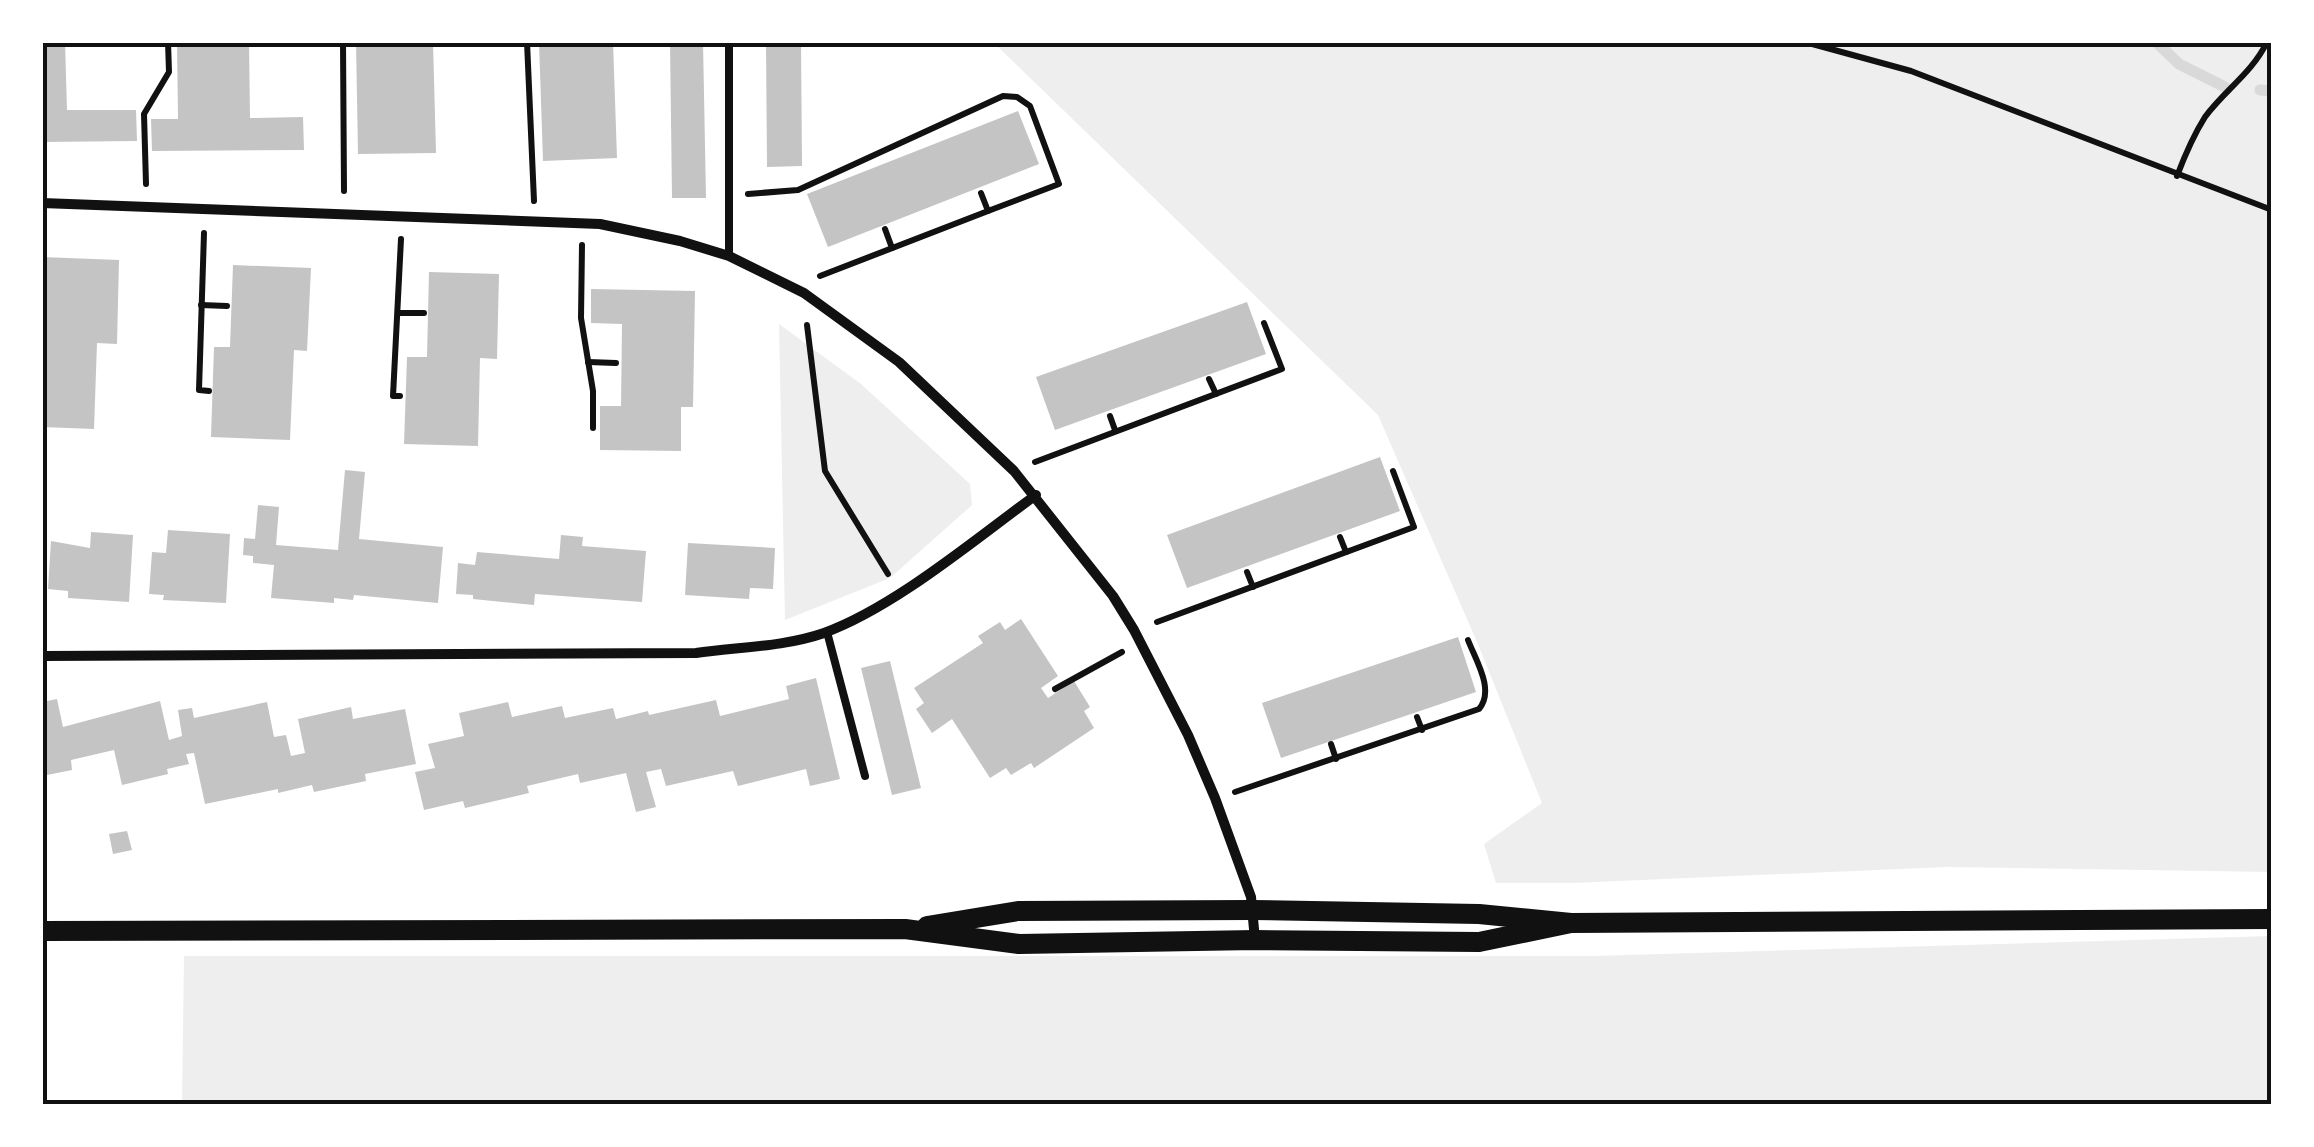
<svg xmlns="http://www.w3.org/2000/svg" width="2314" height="1147" font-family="'Sofia Sans Condensed',sans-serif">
<rect width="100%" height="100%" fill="#fff"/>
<g fill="#eee">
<path d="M 994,43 L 2271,43 L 2271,872 L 1946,867 L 1572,883 L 1496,883 L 1484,844 L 1542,803 L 1477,642 L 1378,415 Z"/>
<path d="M 779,324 L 861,384 L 970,484 L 972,505 L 890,578 L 785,620 Z"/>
<path d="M 2271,936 L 2271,1104 L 182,1104 L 184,956 L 1594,956 Z"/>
</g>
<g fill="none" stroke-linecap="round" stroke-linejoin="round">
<g stroke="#d9d9d9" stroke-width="11">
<path d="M 2156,42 L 2179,64 L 2225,87"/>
<path d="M 2260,90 L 2272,91"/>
</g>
</g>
<g fill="#c4c4c4">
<path d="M 42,42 L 65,42 L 67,110 L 136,110 L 137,141 L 42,142 Z"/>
<path d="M 177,42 L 249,42 L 250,118 L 303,117 L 304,150 L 152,151 L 151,119 L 178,119 Z"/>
<path d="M 356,42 L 433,42 L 436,153 L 358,154 Z"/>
<path d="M 539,42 L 613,42 L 617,158 L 543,161 Z"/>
<path d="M 670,42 L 703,42 L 706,198 L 672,198 Z"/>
<path d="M 766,42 L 801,42 L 802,166 L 767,167 Z"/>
<path d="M 1018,111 L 1039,164 L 828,247 L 807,194 Z"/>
<path d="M 42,257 L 119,260 L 117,344 L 97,343 L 94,429 L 42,427 Z"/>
<path d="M 233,265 L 311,268 L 307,351 L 294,350 L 290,440 L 211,437 L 214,347 L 230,347 Z"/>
<path d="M 429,272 L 499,274 L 497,359 L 480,358 L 478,446 L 404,444 L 407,357 L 427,357 Z"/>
<path d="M 591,289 L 695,291 L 693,407 L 681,407 L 681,451 L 600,450 L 600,406 L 621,406 L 622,324 L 591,323 Z"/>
<path d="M 1247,302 L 1266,354 L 1055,430 L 1036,377 Z"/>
<path d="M 1380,457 L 1400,511 L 1187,588 L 1167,535 Z"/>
<path d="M 345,470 L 365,472 L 359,539 L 443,547 L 438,603 L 354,595 L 353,600 L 334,598 L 334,603 L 271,598 L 274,565 L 253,563 L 253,556 L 243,555 L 244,538 L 255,539 L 258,505 L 279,507 L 276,545 L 338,550 Z"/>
<path d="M 168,530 L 230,534 L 226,603 L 163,600 L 164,595 L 149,594 L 152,552 L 166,553 Z"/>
<path d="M 91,532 L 133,535 L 129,602 L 68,598 L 68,591 L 48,589 L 51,541 L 90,548 Z"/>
<path d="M 561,535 L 583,537 L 582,546 L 646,551 L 642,602 L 535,594 L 534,605 L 473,599 L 473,595 L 456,594 L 458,563 L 475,565 L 477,552 L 559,559 Z"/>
<path d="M 688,543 L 775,548 L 773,589 L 750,588 L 749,599 L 685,595 Z"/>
<path d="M 1021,619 L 1058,676 L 1041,688 L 1048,698 L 1074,681 L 1090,707 L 1084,711 L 1094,728 L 1034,768 L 1031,763 L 1011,775 L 1006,768 L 990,778 L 952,719 L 932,733 L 916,709 L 924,703 L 914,688 L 983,643 L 978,636 L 1000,622 L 1005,630 Z"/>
<path d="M 1458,637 L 1476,692 L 1281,758 L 1262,703 Z"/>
<path d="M 890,661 L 921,788 L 892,795 L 861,668 Z"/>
<path d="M 816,678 L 840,779 L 810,786 L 806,769 L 738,786 L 733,771 L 666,786 L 661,769 L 646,772 L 656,807 L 636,812 L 626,773 L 580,783 L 578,774 L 527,786 L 529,793 L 465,808 L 463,801 L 424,810 L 415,772 L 435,768 L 428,744 L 464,736 L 459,713 L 508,702 L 512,717 L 562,706 L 565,718 L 613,708 L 616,719 L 648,711 L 649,715 L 716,700 L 720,716 L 789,699 L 786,686 Z"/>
<path d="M 57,699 L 63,727 L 160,701 L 169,740 L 182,736 L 178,710 L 192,708 L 194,718 L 267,702 L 274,737 L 286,735 L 291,756 L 305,753 L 298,719 L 351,707 L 353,719 L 405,709 L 416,764 L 365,774 L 366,781 L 314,792 L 312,785 L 278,793 L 278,789 L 205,804 L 194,753 L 186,754 L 189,764 L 167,769 L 168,774 L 122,785 L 114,750 L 71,760 L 72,770 L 42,776 L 42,702 Z"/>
<path d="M 127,831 L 132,850 L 113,854 L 109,834 Z"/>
</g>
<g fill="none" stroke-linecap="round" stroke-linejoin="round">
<g stroke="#111" stroke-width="6">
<path d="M 343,42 L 344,191"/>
<path d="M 527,42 L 534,201"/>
<path d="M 1805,42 L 1911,71 L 2272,210"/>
<path d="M 2177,176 C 2185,155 2193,136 2205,117 C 2225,90 2252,73 2267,42"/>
<path d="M 146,184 L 144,114 L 169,72 L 168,42"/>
<path d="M 748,194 L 798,190 L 1003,96 L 1017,97 L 1030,106 L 1059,184 L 988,211"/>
<path d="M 885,229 L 892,248"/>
<path d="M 204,233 L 199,390 L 209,391"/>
<path d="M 582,245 L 581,318 L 593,391 L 593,428"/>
<path d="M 820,276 L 988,211 L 981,193"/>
<path d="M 201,305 L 227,306"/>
<path d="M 398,313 L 424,313"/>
<path d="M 807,325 L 825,471 L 888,574"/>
<path d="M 588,362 L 616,363"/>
<path d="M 1209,379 L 1216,394"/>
<path d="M 400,396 L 393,396 L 401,239"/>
<path d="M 1110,416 L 1115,430"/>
<path d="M 1035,462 L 1282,369 L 1264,323"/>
<path d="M 1340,537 L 1346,552"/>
<path d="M 1247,572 L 1253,587"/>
<path d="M 1157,622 L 1414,527 L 1393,471"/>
<path d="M 1055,689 L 1122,652"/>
<path d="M 1417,717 L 1422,730"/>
<path d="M 1331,744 L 1336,759"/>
<path d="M 1235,792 L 1479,709 C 1495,690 1476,661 1468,640"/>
</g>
<g stroke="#111" stroke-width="8">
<path d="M 729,256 L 729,42"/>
<path d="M 827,632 L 865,776"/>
</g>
<g stroke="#111" stroke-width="10">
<path d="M 42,203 L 600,224 L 680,241 L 729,256 L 804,293 L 899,362 L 1014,471 L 1113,596 L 1134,630 L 1188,735 L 1215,798 L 1251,897 L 1255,940"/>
<path d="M 42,656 L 696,653 C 737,647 784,647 824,633 C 895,607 974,540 1036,495"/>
</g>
<g stroke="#111" stroke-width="20">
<path d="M 927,926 L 1018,911 L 1252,910 L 1479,914 L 1571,923 L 2272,919"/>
<path d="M 42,931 L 905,929 L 1019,944 L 1255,940 L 1479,942 L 1571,923"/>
</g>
</g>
<rect width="2314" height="1147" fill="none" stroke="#ffffff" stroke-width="90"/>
<rect x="45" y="45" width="2224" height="1057" fill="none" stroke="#111" stroke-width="4"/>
</svg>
